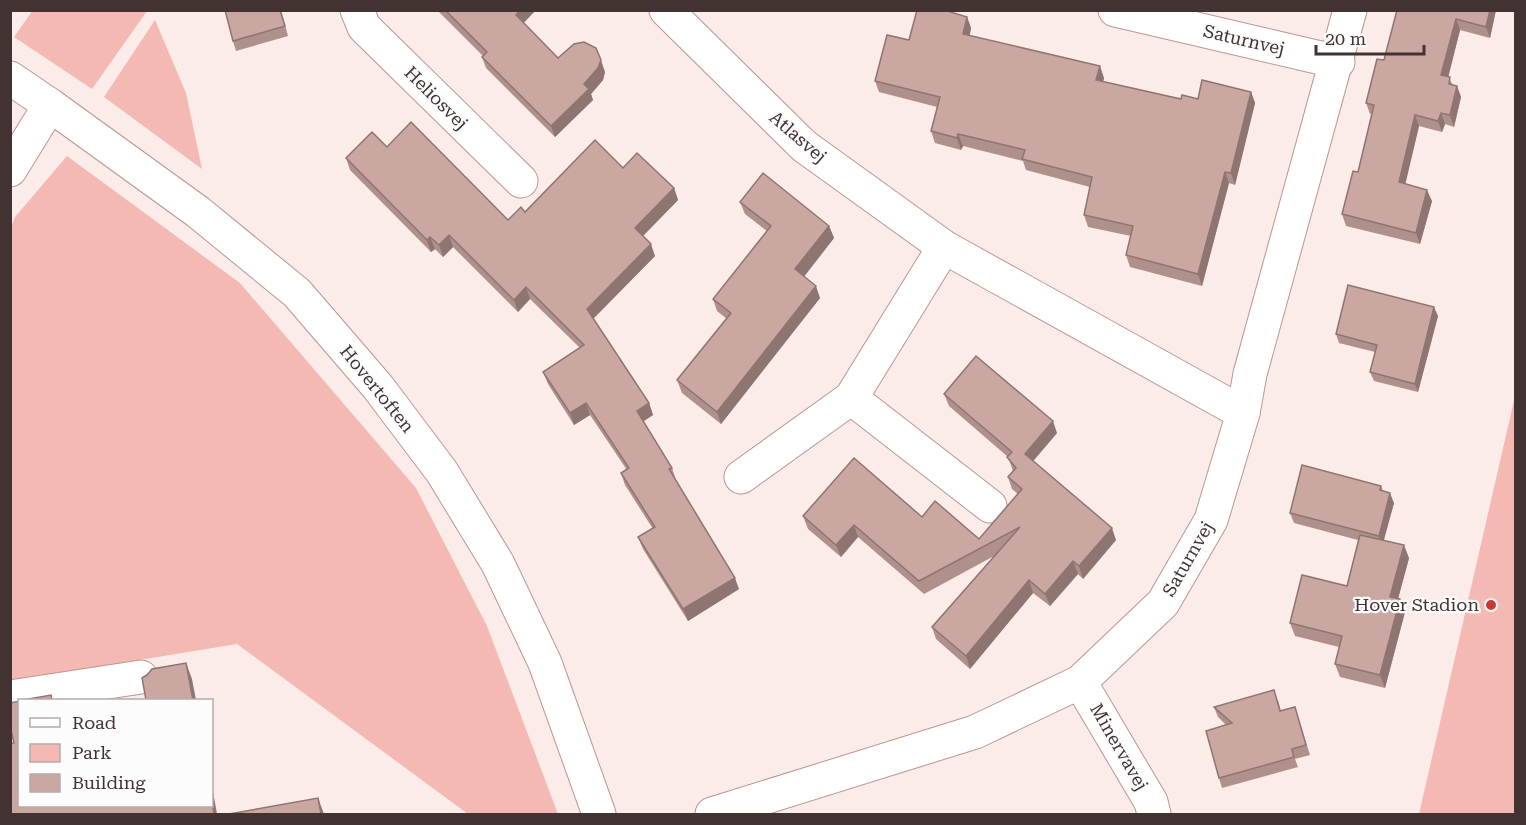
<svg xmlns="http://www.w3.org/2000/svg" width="1526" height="825" font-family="'Roboto Serif',serif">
<rect width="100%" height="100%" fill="#fbebe9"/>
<g fill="#f3b9b2">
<path d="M 33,10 L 147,10 L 147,11 L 92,89 L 14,37 Z"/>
<path d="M 155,20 L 186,93 L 202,169 L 104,97 Z"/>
<path d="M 67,156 L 240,283 L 416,488 L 487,626 L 558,814 L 468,814 L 237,644 L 11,681 L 10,230 L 15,217 Z"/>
<path d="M 1515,396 L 1515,814 L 1419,814 Z"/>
</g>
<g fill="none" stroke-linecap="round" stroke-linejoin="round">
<g stroke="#ba9692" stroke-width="35">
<g id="minor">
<path d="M 357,10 L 364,27 L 521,181"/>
<path d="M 666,10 L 804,146 L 944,247 L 1243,413"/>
<path d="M 1115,10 L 1338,62"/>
<path d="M 10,78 L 50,105 L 198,212 L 297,293 L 378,387 L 442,472 L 498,564 L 545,663 L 599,814"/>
<path d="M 10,170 L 50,105"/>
<path d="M 851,398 L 990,506"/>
<path d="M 741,477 L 851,398 L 944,247"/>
<path d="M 1080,682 L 1151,802 L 1154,814"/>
<path d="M 10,697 L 141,677"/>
<path d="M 712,814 L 975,732 L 1080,682 L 1163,603 L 1211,520 L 1243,413 L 1250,374 L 1350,10"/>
</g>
</g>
<use href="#minor" stroke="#fff" stroke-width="33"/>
</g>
<g fill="#af908b">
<path d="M 281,10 L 288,36 L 236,51 L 233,41 Z"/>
<path d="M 437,10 L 533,10 L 534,12 L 523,23 L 558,58 L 605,72 L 603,80 L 591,94 L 593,100 L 555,137 L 486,68 L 482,57 L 483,56 Z"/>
<path d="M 1397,10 L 1496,10 L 1490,38 L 1460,30 L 1448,77 L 1453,85 L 1457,86 L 1461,97 L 1454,127 L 1445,124 L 1442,132 L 1419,126 L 1405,184 L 1432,201 L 1420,244 L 1346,226 L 1342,214 L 1358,172 L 1372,114 L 1370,114 L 1366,103 L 1384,60 Z"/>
<path d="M 967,17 L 971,28 L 970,35 L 1104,78 L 1103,82 L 1181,99 L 1198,99 L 1251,92 L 1255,103 L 1235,185 L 1229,183 L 1202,286 L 1130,267 L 1126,255 L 1131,236 L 1088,227 L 1084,215 L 1090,187 L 1026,170 L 1023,161 L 963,146 L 961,150 L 935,143 L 931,131 L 937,107 L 879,92 L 875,81 L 909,40 Z"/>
<path d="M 387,147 L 508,220 L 623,168 L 674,188 L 678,200 L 643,236 L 655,256 L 593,319 L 649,403 L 653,415 L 643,421 L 672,468 L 676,480 L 739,589 L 688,621 L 643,549 L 638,537 L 653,529 L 625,485 L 621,473 L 627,470 L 590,415 L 574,425 L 548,384 L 543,372 L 580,348 L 530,299 L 518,312 L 453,247 L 443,257 L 435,249 L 431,252 L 350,170 L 346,158 Z"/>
<path d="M 740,202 L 829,226 L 834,238 L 804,276 L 820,298 L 721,424 L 682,393 L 677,380 L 727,319 L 717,311 L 713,299 L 767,231 L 745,214 Z"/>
<path d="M 1438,316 L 1418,392 L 1374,381 L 1370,372 L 1375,352 L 1339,343 L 1336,334 Z"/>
<path d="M 944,394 L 1057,433 L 1033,461 L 1116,540 L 1083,579 L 1078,574 L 1050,606 L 1033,593 L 970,669 L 936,639 L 932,627 L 994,556 L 924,594 L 858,537 L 841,557 L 808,529 L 803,516 L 922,517 L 979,539 L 1018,494 L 1012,489 L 1008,477 L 1013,471 L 1008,457 L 949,406 Z"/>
<path d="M 1381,486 L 1383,491 L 1394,503 L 1384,540 L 1409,558 L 1398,599 L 1400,599 L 1405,612 L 1385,688 L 1340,677 L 1335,664 L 1339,647 L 1295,636 L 1290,623 L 1347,586 L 1358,540 L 1294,523 L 1290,513 Z"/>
<path d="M 1278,700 L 1281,711 L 1298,717 L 1310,755 L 1295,759 L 1298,767 L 1222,788 L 1219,778 L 1226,725 L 1218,717 L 1214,707 Z"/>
</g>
<g fill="#8e7571">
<path d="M 520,10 L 533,10 L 534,12 L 520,27 L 516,15 Z"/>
<path d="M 1490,10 L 1496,10 L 1490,38 L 1486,27 Z"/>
<path d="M 967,17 L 971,28 L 967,45 L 963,34 Z"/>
<path d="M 1456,19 L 1460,30 L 1446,86 L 1441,75 Z"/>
<path d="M 601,60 L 605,72 L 603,80 L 591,94 L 593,100 L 555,137 L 551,126 L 584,84 Z"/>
<path d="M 1100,66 L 1104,78 L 1100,92 L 1096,80 Z"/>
<path d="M 1457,86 L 1461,97 L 1454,127 L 1450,115 Z"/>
<path d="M 1251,92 L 1255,103 L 1235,185 L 1231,173 Z"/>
<path d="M 1441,113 L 1445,124 L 1442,132 L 1438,121 Z"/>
<path d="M 1415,115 L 1419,126 L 1403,194 L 1399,182 Z"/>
<path d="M 958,134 L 963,146 L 961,150 L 957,138 Z"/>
<path d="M 1225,172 L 1229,183 L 1202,286 L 1198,274 Z"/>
<path d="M 674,188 L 678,200 L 639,240 L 635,228 Z"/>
<path d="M 1427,190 L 1432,201 L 1420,244 L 1416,233 Z"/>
<path d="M 829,226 L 834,238 L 800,282 L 795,269 Z"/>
<path d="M 449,235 L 453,247 L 443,257 L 439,245 Z"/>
<path d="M 430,237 L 435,249 L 431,252 L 427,240 Z"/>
<path d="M 651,244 L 655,256 L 591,321 L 587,309 Z"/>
<path d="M 816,286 L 820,298 L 721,424 L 717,412 Z"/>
<path d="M 526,287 L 530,299 L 518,312 L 514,300 Z"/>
<path d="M 1434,307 L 1438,316 L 1418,392 L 1415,384 Z"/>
<path d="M 586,403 L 590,415 L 574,425 L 570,413 Z"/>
<path d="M 649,403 L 653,415 L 641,423 L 637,411 Z"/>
<path d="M 1053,421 L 1057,433 L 1029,466 L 1025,454 Z"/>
<path d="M 1390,493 L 1394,503 L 1382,546 L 1379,536 Z"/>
<path d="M 854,525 L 858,537 L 841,557 L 836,545 Z"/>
<path d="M 1112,528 L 1116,540 L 1083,579 L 1079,566 Z"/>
<path d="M 1404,545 L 1409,558 L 1395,610 L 1390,597 Z"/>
<path d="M 1073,561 L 1078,574 L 1050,606 L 1045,594 Z"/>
<path d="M 735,578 L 739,589 L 688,621 L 683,609 Z"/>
<path d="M 1029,580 L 1033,593 L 970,669 L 966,656 Z"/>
<path d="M 1400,599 L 1405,612 L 1385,688 L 1380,675 Z"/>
<path d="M 186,663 L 192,679 L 196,700 L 193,700 Z"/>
<path d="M 212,786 L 217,814 L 214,814 L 212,802 Z"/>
<path d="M 318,798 L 324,814 L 321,814 Z"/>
</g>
<g fill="#cba7a2" stroke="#8e7571" stroke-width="1.5">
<path d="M 225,10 L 280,10 L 285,26 L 233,41 Z"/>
<path d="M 445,10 L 520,10 L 516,15 L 558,58 L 574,44 L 584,42 L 596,48 L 601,60 L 598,68 L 584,84 L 589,89 L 551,126 L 482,57 L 487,52 Z"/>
<path d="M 917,10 L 944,10 L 967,17 L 963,34 L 1100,66 L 1096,80 L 1181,99 L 1182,95 L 1198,99 L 1202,80 L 1251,92 L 1231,173 L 1225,172 L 1198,274 L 1126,255 L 1133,226 L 1084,215 L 1092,177 L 1022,159 L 1025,150 L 958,134 L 957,138 L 931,131 L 940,97 L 875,81 L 887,35 L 909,40 Z"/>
<path d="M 1397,10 L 1490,10 L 1486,27 L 1456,19 L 1441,75 L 1450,77 L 1449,84 L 1457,86 L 1450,115 L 1441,113 L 1438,121 L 1415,115 L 1399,182 L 1427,190 L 1416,233 L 1342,214 L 1353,171 L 1358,172 L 1374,105 L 1366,103 L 1377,59 L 1384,60 Z"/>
<path d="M 411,122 L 508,220 L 521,207 L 525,212 L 595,140 L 623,168 L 637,153 L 674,188 L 635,228 L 651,244 L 587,309 L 649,403 L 637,411 L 672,468 L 669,469 L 735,578 L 683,609 L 638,537 L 655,527 L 621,473 L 629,468 L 586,403 L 570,413 L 543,372 L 584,345 L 526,287 L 514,300 L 449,235 L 439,245 L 430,237 L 427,240 L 346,158 L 372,132 L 387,147 Z"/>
<path d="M 763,173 L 829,226 L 795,269 L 816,286 L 717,412 L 677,380 L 731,313 L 713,299 L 771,226 L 740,202 Z"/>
<path d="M 1348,285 L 1434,307 L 1415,384 L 1370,372 L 1377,345 L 1336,334 Z"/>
<path d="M 976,356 L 1053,421 L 1025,454 L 1112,528 L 1079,566 L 1073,561 L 1045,594 L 1029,580 L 966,656 L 932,627 L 1020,527 L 919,581 L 854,525 L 836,545 L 803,516 L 854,458 L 922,517 L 935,501 L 979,539 L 1022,489 L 1008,477 L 1016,468 L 1007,457 L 1012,452 L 944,394 Z"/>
<path d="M 1302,465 L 1381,486 L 1380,490 L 1390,493 L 1379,536 L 1290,513 Z"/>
<path d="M 1360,535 L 1404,545 L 1390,597 L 1400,599 L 1380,675 L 1335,664 L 1342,636 L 1290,623 L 1302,575 L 1347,586 Z"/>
<path d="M 186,663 L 193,700 L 146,700 L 142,678 L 147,675 L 152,669 Z"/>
<path d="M 1274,690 L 1280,711 L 1295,707 L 1306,745 L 1292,749 L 1294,757 L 1219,778 L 1206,731 L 1232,723 L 1214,707 Z"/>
<path d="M 51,695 L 52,700 L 23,700 Z"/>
<path d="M 20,701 L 20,806 L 212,806 L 212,802 L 214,814 L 10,814 L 10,743 L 14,743 L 10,726 L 10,703 Z"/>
<path d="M 318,798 L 321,814 L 229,814 Z"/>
</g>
<circle fill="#c73836" stroke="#fcfcfc" stroke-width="2" cx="1491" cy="605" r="6"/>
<g text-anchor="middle" stroke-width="4.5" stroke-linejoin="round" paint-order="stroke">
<g font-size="18" fill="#423332" stroke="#fcfcfc">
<text transform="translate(1244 40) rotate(13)" y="6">Saturnvej</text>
<text transform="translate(436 98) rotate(45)" y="6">Heliosvej</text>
<text transform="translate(798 137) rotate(41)" y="6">Atlasvej</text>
<text transform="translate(377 389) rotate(51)" y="6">Hovertoften</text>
<text transform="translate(1188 559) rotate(-60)" y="6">Saturnvej</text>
<text transform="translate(1119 747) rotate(60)" y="6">Minervavej</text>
</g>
<g font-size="18" fill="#423332" stroke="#fcfcfc" text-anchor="end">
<text x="1479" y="611">Hover Stadion</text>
</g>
</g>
<rect width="1526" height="825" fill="none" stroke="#423332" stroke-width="24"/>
<rect x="18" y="699" width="195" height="108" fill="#fcfcfc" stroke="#b2acab" stroke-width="1.5"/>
<rect x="30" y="718" width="30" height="9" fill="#ffffff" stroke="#b2acab" stroke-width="1.5"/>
<text x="72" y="729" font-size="18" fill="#423332">Road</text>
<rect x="30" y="744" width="30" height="18" fill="#f3b9b2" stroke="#b2acab" stroke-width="1.5"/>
<text x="72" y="759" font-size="18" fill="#423332">Park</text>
<rect x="30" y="774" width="30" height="18" fill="#cba7a2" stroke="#b2acab" stroke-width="1.5"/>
<text x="72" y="789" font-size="18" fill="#423332">Building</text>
<path d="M1316 45v9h108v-9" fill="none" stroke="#423332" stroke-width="3"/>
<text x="1325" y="45" font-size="18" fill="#423332" stroke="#fcfcfc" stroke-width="4.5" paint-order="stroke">20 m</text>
</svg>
